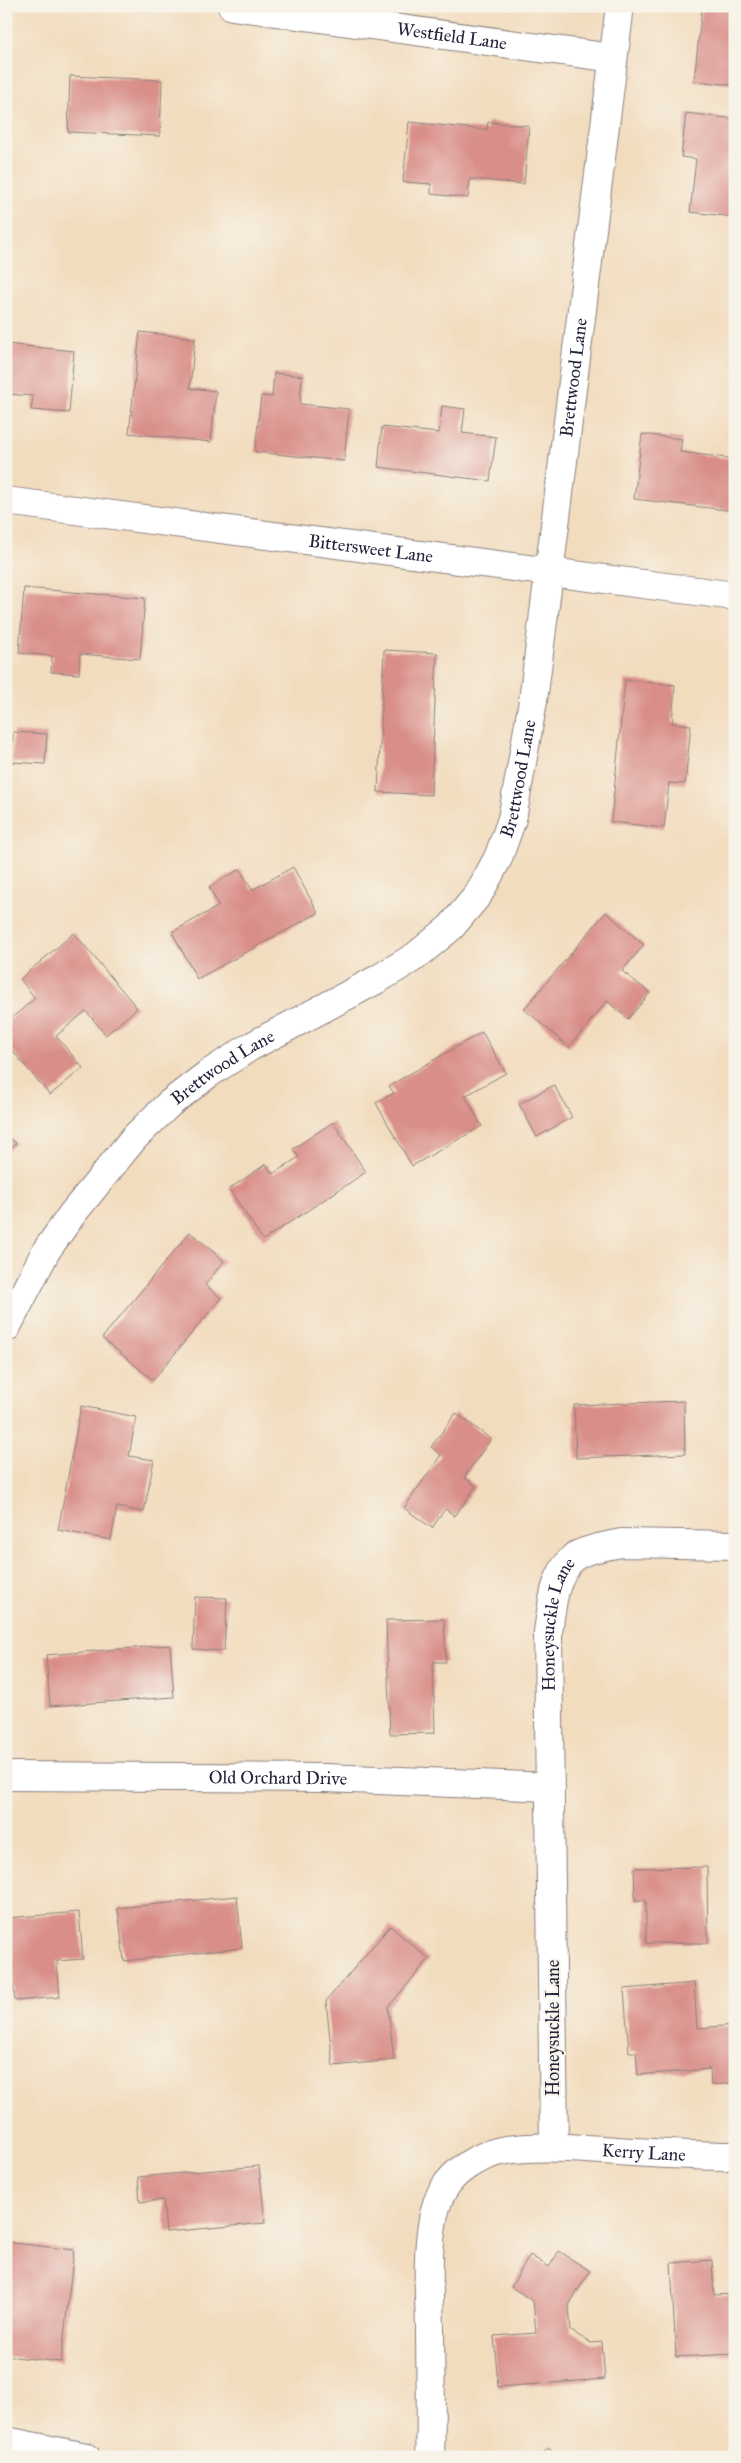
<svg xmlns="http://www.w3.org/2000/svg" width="741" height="2463" font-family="'IM FELL Great Primer',serif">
<rect width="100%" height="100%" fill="#f7f3e8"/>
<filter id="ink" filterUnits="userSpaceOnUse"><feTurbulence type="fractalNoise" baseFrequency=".02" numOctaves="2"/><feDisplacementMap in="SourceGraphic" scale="10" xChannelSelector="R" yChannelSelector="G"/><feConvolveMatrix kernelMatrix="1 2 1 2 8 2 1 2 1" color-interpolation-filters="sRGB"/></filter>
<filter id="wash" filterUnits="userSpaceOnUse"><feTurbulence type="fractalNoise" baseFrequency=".0096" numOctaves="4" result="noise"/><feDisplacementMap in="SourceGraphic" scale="20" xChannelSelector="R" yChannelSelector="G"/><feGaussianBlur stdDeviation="1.12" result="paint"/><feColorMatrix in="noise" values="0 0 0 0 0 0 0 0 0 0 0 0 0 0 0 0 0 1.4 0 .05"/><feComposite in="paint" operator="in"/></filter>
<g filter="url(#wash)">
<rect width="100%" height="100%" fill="#f2dcbe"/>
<g id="blocks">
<g fill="#d98e89">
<path d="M 702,6 L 735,6 L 735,85 L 694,81 Z"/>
<path d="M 70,76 L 162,80 L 160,136 L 68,132 Z"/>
<path d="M 6,104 L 12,104 L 10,145 L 6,145 Z"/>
<path d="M 686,113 L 735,119 L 735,217 L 690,212 L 696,159 L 681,157 Z"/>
<path d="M 409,122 L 487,130 L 488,122 L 529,126 L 524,184 L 470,179 L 468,198 L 431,194 L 431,184 L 403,182 Z"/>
<path d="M 140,332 L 195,338 L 190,388 L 216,391 L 211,442 L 129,433 Z"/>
<path d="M 6,344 L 74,351 L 69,413 L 31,410 L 33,396 L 6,394 Z"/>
<path d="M 274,373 L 302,376 L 300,404 L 349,409 L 344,461 L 255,452 L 261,396 L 272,397 Z"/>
<path d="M 442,406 L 465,409 L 462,433 L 496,437 L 490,481 L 378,467 L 382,427 L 439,433 Z"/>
<path d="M 642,434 L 682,439 L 680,452 L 735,459 L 735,511 L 634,499 Z"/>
<path d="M 24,588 L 145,598 L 140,659 L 80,654 L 79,674 L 51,672 L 52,656 L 19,653 Z"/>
<path d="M 384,650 L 437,653 L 431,795 L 378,792 Z"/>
<path d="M 625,680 L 675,685 L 672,723 L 691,725 L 685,784 L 669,783 L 664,828 L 611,822 Z"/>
<path d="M 13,732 L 47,734 L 45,764 L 12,762 Z"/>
<path d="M 293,867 L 318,913 L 197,979 L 172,932 L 219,906 L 209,887 L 240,869 L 252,890 Z"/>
<path d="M 606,912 L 644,945 L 622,971 L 650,993 L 628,1019 L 607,1001 L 569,1047 L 524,1009 Z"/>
<path d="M 74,933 L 137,1008 L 106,1035 L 86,1011 L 56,1036 L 83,1068 L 50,1095 L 6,1043 L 6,1023 L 35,998 L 20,979 Z"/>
<path d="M 482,1032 L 506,1073 L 465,1096 L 482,1126 L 412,1166 L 376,1103 L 394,1093 L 389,1086 Z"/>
<path d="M 554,1085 L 572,1117 L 537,1137 L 519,1104 Z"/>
<path d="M 333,1122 L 366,1172 L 263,1240 L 229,1189 L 266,1164 L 273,1174 L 299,1157 L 293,1149 Z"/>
<path d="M 6,1135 L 16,1143 L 6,1154 Z"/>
<path d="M 190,1232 L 224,1261 L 205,1285 L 221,1298 L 153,1380 L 102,1338 Z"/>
<path d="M 684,1401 L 685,1454 L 576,1458 L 574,1405 Z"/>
<path d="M 81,1406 L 136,1417 L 129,1456 L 154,1460 L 144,1512 L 117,1507 L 111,1540 L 58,1530 Z"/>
<path d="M 456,1413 L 491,1439 L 464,1477 L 476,1486 L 455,1516 L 445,1509 L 432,1528 L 404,1508 L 441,1455 L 431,1447 Z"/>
<path d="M 195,1597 L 227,1598 L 224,1651 L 193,1649 Z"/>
<path d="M 444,1619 L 446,1662 L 433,1662 L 435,1733 L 390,1734 L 386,1620 Z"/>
<path d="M 170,1645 L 174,1697 L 50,1706 L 46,1655 Z"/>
<path d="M 707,1867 L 708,1943 L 646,1943 L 646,1900 L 635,1900 L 634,1868 Z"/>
<path d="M 237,1896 L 242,1948 L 124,1961 L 118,1908 Z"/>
<path d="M 79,1912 L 83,1959 L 57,1961 L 60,1997 L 15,2001 L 11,1964 L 6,1964 L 6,1918 Z"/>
<path d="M 390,1926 L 429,1959 L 388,2007 L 394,2060 L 333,2066 L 326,2001 Z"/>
<path d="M 694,1983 L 697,2028 L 735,2025 L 735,2083 L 711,2085 L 710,2069 L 638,2075 L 636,2052 L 629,2052 L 624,1989 Z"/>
<path d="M 259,2166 L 265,2223 L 166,2232 L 163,2200 L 140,2202 L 138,2177 Z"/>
<path d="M 6,2242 L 74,2250 L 61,2362 L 6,2356 Z"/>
<path d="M 559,2251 L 590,2271 L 569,2305 L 571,2331 L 591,2343 L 602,2342 L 605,2379 L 498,2387 L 494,2336 L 536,2333 L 533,2301 L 511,2287 L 530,2255 L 549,2267 Z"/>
<path d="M 712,2260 L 714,2295 L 735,2294 L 735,2354 L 676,2357 L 671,2263 Z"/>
<path d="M 549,2448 L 556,2457 L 538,2457 Z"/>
</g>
</g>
</g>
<g filter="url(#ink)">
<use href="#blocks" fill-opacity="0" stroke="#8a7f7c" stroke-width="1"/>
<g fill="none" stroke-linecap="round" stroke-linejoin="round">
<g stroke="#8a7f7c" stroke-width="30">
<g id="minor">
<path id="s1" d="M 232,6 L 613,58"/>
<path id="s2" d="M 6,501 L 735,596"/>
<path id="s3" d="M 6,1328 L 46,1251 L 73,1213 L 134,1138 L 169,1104 L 208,1074 L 250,1047 L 378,979 L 416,956 L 451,927 L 478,895 L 498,858 L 512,819 L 533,701 L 620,6"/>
<path id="s4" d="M 6,1776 L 325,1778 L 551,1787"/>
<path id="s5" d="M 554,2147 L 548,1632 C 552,1607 553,1576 574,1557 C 583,1550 611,1545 622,1543 L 735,1545"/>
<path d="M 6,2441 L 86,2457"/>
<path id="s6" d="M 430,2457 C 432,2414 430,2371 430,2328 C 429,2291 424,2222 443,2190 C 455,2170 478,2156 501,2151 C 534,2145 569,2148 603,2150 C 647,2153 691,2156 735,2156"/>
</g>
</g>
<use href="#minor" stroke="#fff" stroke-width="28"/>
</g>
</g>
<g text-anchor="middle" stroke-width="4" stroke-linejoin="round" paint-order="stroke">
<g font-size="18" fill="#22223b" stroke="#f7f3e8">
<text dy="6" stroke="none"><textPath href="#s1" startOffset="222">Westfield Lane</textPath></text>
<text dy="6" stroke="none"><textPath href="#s3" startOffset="1184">Brettwood Lane</textPath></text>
<text dy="6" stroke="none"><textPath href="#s2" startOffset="368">Bittersweet Lane</textPath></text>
<text dy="6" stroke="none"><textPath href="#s3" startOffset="779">Brettwood Lane</textPath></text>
<text dy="6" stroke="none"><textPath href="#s3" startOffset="344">Brettwood Lane</textPath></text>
<text dy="6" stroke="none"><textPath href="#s5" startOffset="524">Honeysuckle Lane</textPath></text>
<text dy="6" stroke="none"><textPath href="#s4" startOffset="272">Old Orchard Drive</textPath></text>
<text transform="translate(553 2028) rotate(-90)" y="6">Honeysuckle Lane</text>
<text dy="6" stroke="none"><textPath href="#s6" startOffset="484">Kerry Lane</textPath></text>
</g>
</g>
<rect width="741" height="2463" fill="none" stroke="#f7f3e8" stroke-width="25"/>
</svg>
